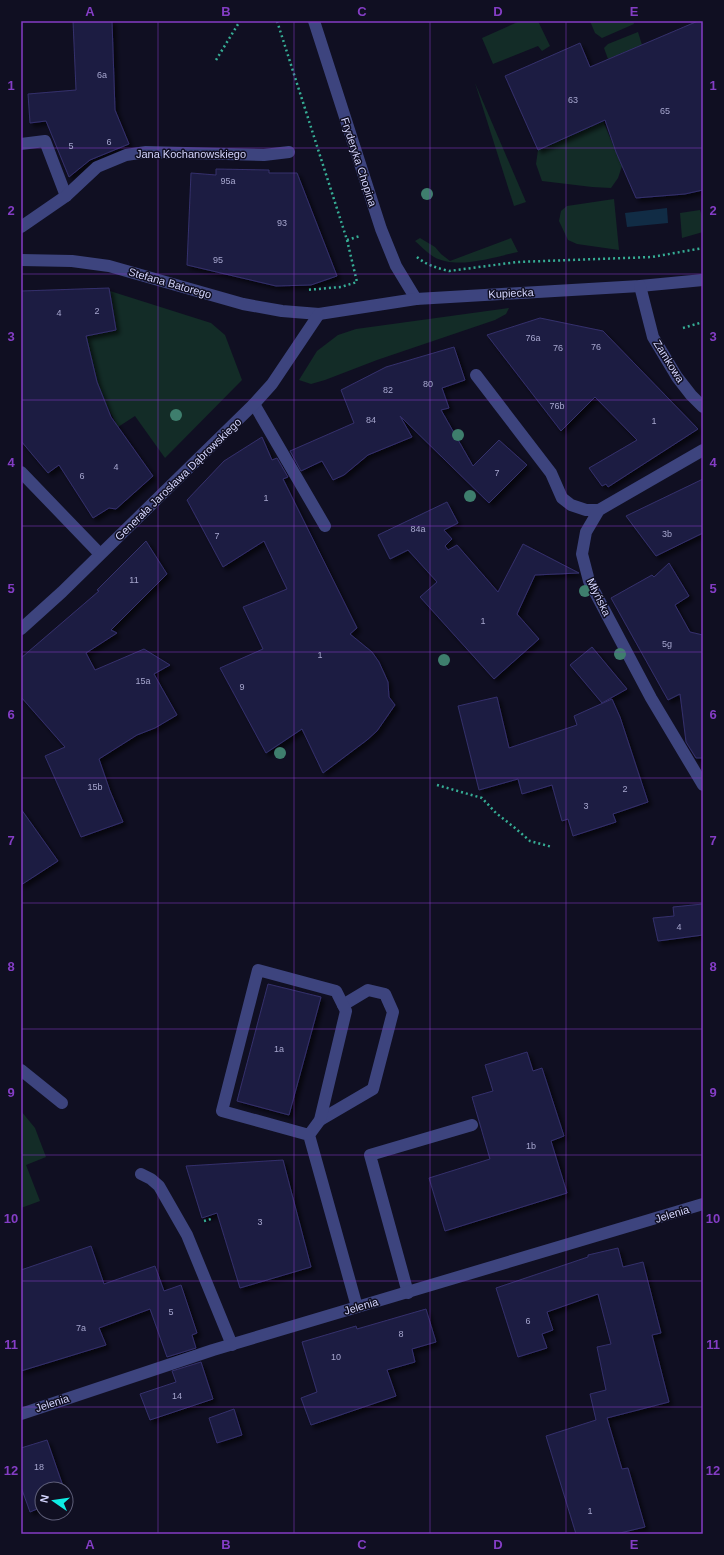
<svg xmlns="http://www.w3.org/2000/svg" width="724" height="1555" font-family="Arial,sans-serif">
<defs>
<filter id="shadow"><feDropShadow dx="3.5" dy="3.5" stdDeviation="2" flood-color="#0009"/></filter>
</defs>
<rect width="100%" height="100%" fill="#100f22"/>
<g fill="#132c27">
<path d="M 520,21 L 538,21 L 550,46 L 542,51 L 538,46 L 493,64 L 482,38 Z"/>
<path d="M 590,21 L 633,21 L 634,24 L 602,38 L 595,33 Z"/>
<path d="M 638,32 L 642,45 L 608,59 L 604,48 L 608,44 Z"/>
<path d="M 475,83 L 526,202 L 514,206 Z"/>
<path d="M 603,121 L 622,166 L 618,178 L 611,188 L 592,187 L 542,181 L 536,164 L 538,150 Z"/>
<path d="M 614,199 L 619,250 L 577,244 L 568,240 L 559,221 L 561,211 L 567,206 Z"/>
<path d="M 700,210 L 703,219 L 703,232 L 682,238 L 680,213 Z"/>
<path d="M 420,238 L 435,247 L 441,254 L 450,261 L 511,238 L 518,252 C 494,257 457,270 434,257 C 427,253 421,246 415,241 Z"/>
<path d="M 110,291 L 211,323 L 225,335 L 242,380 L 165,458 L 135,416 L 118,427 L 106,404 L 97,382 L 86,336 L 116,330 Z"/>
<path d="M 509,308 L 506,314 L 495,320 L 377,360 L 325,380 L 311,384 L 299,380 L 317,351 L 338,335 L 356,329 Z"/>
<path d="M 21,1111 L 35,1128 L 46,1157 L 26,1165 L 40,1201 L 21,1208 Z"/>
</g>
<path fill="#112c45" d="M 667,208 L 668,223 L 627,227 L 625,213 Z"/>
<g fill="#1f1d42" stroke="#34306c" filter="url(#shadow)">
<path d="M 73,21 L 112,21 L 115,110 L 129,144 L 90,160 L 69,177 L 46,121 L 30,123 L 28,94 L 76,90 Z"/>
<path d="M 698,21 L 703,21 L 703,190 L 685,194 L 636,198 L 616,152 L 605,120 L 538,150 L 505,76 L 580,43 L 590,67 Z"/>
<path d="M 216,169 L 269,170 L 269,173 L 297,173 L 337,276 L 311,285 L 276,286 L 187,265 L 191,173 L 216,175 Z"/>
<path d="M 109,288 L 116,330 L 86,336 L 97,382 L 111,417 L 153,476 L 116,509 L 109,508 L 93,518 L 59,465 L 48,473 L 21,441 L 21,291 Z"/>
<path d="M 540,318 L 603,331 L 698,429 L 608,487 L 606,484 L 602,486 L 589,468 L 637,440 L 595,397 L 561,431 L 487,335 Z"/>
<path d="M 454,347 L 465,380 L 442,388 L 449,408 L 441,410 L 473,466 L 499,440 L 527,465 L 489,503 L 400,416 L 412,437 L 368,455 L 344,475 L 333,480 L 322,461 L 301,471 L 290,451 L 354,423 L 341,390 L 386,367 Z"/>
<path d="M 262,437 L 272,460 L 277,458 L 288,477 L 283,479 L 357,628 L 350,634 L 372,652 L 379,662 L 388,682 L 389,697 L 395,705 L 377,731 L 367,740 L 323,773 L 302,729 L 266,753 L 220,668 L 263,649 L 243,607 L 287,589 L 264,541 L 223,567 L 187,500 L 224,461 Z"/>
<path d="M 703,479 L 703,533 L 656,556 L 626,516 Z"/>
<path d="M 447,502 L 458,523 L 444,530 L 452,539 L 445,546 L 448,550 L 457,545 L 498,592 L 523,544 L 579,573 L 535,575 L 517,614 L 539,639 L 494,679 L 420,597 L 437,582 L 408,550 L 390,559 L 378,535 Z"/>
<path d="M 146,541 L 167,574 L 111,630 L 117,633 L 86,653 L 95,670 L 144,649 L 170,665 L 154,674 L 177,715 L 155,728 L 137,735 L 99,759 L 110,791 L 123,822 L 81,837 L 45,756 L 65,747 L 21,697 L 21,658 L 99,591 L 97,590 Z"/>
<path d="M 669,563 L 689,596 L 675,605 L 690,632 L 703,635 L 703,758 L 696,758 L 686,742 L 680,694 L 668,700 L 611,598 L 652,575 L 654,577 Z"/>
<path d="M 592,647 L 627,689 L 602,703 L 570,665 Z"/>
<path d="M 497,697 L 509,748 L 577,725 L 574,716 L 612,699 L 620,717 L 648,802 L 613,814 L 616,822 L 573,836 L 568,819 L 562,821 L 552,785 L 522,794 L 518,779 L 479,790 L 458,706 Z"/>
<path d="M 21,809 L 58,861 L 21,885 Z"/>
<path d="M 703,904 L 703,935 L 658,941 L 653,918 L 674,916 L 673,907 Z"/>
<path d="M 268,984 L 321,997 L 289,1115 L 237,1101 Z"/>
<path d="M 527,1052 L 533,1071 L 542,1068 L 564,1136 L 551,1141 L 567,1193 L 445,1231 L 429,1178 L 490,1159 L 472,1097 L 493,1091 L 485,1065 Z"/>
<path d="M 283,1160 L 311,1267 L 240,1288 L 217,1213 L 202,1218 L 186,1166 Z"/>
<path d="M 91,1246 L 104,1284 L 155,1266 L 164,1291 L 181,1285 L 197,1333 L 192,1335 L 196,1348 L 167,1357 L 150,1309 L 99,1328 L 106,1345 L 21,1371 L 21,1270 Z"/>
<path d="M 618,1248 L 623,1267 L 643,1262 L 661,1333 L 652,1335 L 669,1402 L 607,1418 L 622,1469 L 628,1468 L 645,1527 L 616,1534 L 576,1534 L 546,1436 L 596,1420 L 590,1394 L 606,1390 L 597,1347 L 611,1344 L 598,1294 L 547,1312 L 553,1330 L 542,1334 L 547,1348 L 518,1357 L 496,1288 L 588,1257 L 588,1255 Z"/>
<path d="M 426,1309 L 436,1342 L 412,1349 L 415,1362 L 387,1370 L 396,1396 L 311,1425 L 301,1398 L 317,1392 L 302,1342 L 356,1326 L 357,1329 Z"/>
<path d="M 201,1362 L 213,1399 L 150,1420 L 140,1394 L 176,1382 L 172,1371 Z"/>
<path d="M 234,1409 L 242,1435 L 217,1443 L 209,1418 Z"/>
<path d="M 47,1440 L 64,1489 L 42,1489 L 42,1507 L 30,1512 L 21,1487 L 21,1448 Z"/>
</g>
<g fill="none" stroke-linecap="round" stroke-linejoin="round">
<g stroke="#36ad95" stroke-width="2.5" stroke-dasharray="2 3" stroke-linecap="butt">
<path d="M 277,21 L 347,240 L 357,282 L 341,287 L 306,290"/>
<path d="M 216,60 L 240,21"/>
<path d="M 347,240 L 360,236"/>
<path d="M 417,257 C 426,265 437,268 449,271 L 517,262 L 652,257 L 703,248"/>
<path d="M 683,328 L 703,322"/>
<path d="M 437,785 L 482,798 L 496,813 L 515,828 L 530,841 L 552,847"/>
<path d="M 204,1221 L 211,1219"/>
</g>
<g stroke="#3d447e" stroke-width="12">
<path d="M 314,21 L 381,229 L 396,266 L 416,299"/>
<path d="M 21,144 L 45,141 L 66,196"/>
<path d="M 21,227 L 66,196 L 97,167 L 126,155 L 146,152 L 264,155 L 289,152"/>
<path d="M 21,260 L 72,261 L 109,266 L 243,304 L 282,311 L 319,314 L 416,299 L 640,286 L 703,280"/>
<path d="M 640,286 L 653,337 L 677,377 L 691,395 L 703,407"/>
<path d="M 476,375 L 551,473 L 562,498 L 571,505 L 586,510 L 599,510"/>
<path d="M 254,404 L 325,526"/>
<path d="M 703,450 L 599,510 L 586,532 L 582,554 L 589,581 L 651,698 L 703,785"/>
<path d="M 21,472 L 100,554"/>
<path d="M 21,629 L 62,592 L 254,404 L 272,384 L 319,314"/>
<path d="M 21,1070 L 62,1103"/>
<path d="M 320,1120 L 373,1089 L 393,1012 L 385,994 L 368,990 L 343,1005"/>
<path d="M 309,1135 L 320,1120 L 346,1011 L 336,991 L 258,970 L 222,1111 L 309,1135 L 357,1307"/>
<path d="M 141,1174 L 151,1179 L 159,1186 L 187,1235 L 232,1345"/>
<path d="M 408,1293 L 370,1155 L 472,1125"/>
<path d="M 21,1414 L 213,1350 L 703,1204"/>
</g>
</g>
<g fill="#3e7e6d">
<circle cx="427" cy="194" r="6"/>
<circle cx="176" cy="415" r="6"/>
<circle cx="458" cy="435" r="6"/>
<circle cx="470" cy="496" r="6"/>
<circle cx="585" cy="591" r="6"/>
<circle cx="620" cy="654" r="6"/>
<circle cx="444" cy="660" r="6"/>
<circle cx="280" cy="753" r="6"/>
</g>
<path fill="none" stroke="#843dc5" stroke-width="1" stroke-opacity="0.55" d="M 158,21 L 158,1534M 294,21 L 294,1534M 430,21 L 430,1534M 566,21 L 566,1534M 21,148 L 703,148M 21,274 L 703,274M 21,400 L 703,400M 21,526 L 703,526M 21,652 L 703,652M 21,778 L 703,778M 21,903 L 703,903M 21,1029 L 703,1029M 21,1155 L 703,1155M 21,1281 L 703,1281M 21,1407 L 703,1407"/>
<g text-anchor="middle" stroke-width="3" stroke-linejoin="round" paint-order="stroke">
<g font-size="9" fill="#a6a6ce">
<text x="102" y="78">6a</text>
<text x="573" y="103">63</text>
<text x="665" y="114">65</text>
<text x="109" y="145">6</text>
<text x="71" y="149">5</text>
<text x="228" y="184">95a</text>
<text x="282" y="226">93</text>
<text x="218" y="263">95</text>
<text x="97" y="314">2</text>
<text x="59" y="316">4</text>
<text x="533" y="341">76a</text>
<text x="596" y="350">76</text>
<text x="558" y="351">76</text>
<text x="428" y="387">80</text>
<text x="388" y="393">82</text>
<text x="557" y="409">76b</text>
<text x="371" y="423">84</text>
<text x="654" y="424">1</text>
<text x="116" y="470">4</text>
<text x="497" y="476">7</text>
<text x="82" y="479">6</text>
<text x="266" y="501">1</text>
<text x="418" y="532">84a</text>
<text x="667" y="537">3b</text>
<text x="217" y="539">7</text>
<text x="134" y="583">11</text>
<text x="483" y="624">1</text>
<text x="667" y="647">5g</text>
<text x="320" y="658">1</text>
<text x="143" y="684">15a</text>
<text x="242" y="690">9</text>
<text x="95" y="790">15b</text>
<text x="625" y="792">2</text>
<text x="586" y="809">3</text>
<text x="679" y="930">4</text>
<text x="279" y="1052">1a</text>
<text x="531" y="1149">1b</text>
<text x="260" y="1225">3</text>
<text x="171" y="1315">5</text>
<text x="528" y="1324">6</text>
<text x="81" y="1331">7a</text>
<text x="401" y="1337">8</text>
<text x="336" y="1360">10</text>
<text x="177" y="1399">14</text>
<text x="39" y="1470">18</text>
<text x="590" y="1514">1</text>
</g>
<g font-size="11" fill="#d3d4fc" stroke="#100f22">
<text x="191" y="158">Jana Kochanowskiego</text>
<text transform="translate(359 162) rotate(72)" y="4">Fryderyka Chopina</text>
<text transform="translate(170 283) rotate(16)" y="4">Stefana Batorego</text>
<text transform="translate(511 293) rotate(-3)" y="4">Kupiecka</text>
<text transform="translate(669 361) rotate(58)" y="4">Zamkowa</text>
<text transform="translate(178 479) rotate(-44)" y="4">Generała Jarosława Dąbrowskiego</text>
<text transform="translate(599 597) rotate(64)" y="4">Młyńska</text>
<text transform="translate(672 1214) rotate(-17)" y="4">Jelenia</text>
<text transform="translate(361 1306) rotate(-16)" y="4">Jelenia</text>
<text transform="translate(52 1403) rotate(-18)" y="4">Jelenia</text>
</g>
</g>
<rect width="724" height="1555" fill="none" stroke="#100f22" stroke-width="44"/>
<g transform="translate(54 1501) rotate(283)"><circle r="19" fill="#100f22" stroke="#5e5e79"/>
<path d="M0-3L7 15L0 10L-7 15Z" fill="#0fede4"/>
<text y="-6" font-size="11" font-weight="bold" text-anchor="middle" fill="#d3d4fc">N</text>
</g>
<rect x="22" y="22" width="680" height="1511" fill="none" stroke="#843dc5" stroke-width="1.5"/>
<g font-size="13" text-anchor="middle" font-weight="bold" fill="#843dc5">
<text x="90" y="16">A</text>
<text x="226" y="16">B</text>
<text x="362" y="16">C</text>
<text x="498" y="16">D</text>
<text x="634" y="16">E</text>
<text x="11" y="90">1</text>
<text x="713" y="90">1</text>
<text x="11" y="215">2</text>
<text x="713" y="215">2</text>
<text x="11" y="341">3</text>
<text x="713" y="341">3</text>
<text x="11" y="467">4</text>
<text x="713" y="467">4</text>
<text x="11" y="593">5</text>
<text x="713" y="593">5</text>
<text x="11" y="719">6</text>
<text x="713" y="719">6</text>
<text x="11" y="845">7</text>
<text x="713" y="845">7</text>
<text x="11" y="971">8</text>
<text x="713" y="971">8</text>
<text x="11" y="1097">9</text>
<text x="713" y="1097">9</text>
<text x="11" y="1223">10</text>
<text x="713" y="1223">10</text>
<text x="11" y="1349">11</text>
<text x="713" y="1349">11</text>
<text x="11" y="1475">12</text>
<text x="713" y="1475">12</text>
<text x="90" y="1549">A</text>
<text x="226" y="1549">B</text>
<text x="362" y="1549">C</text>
<text x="498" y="1549">D</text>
<text x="634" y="1549">E</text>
</g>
</svg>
